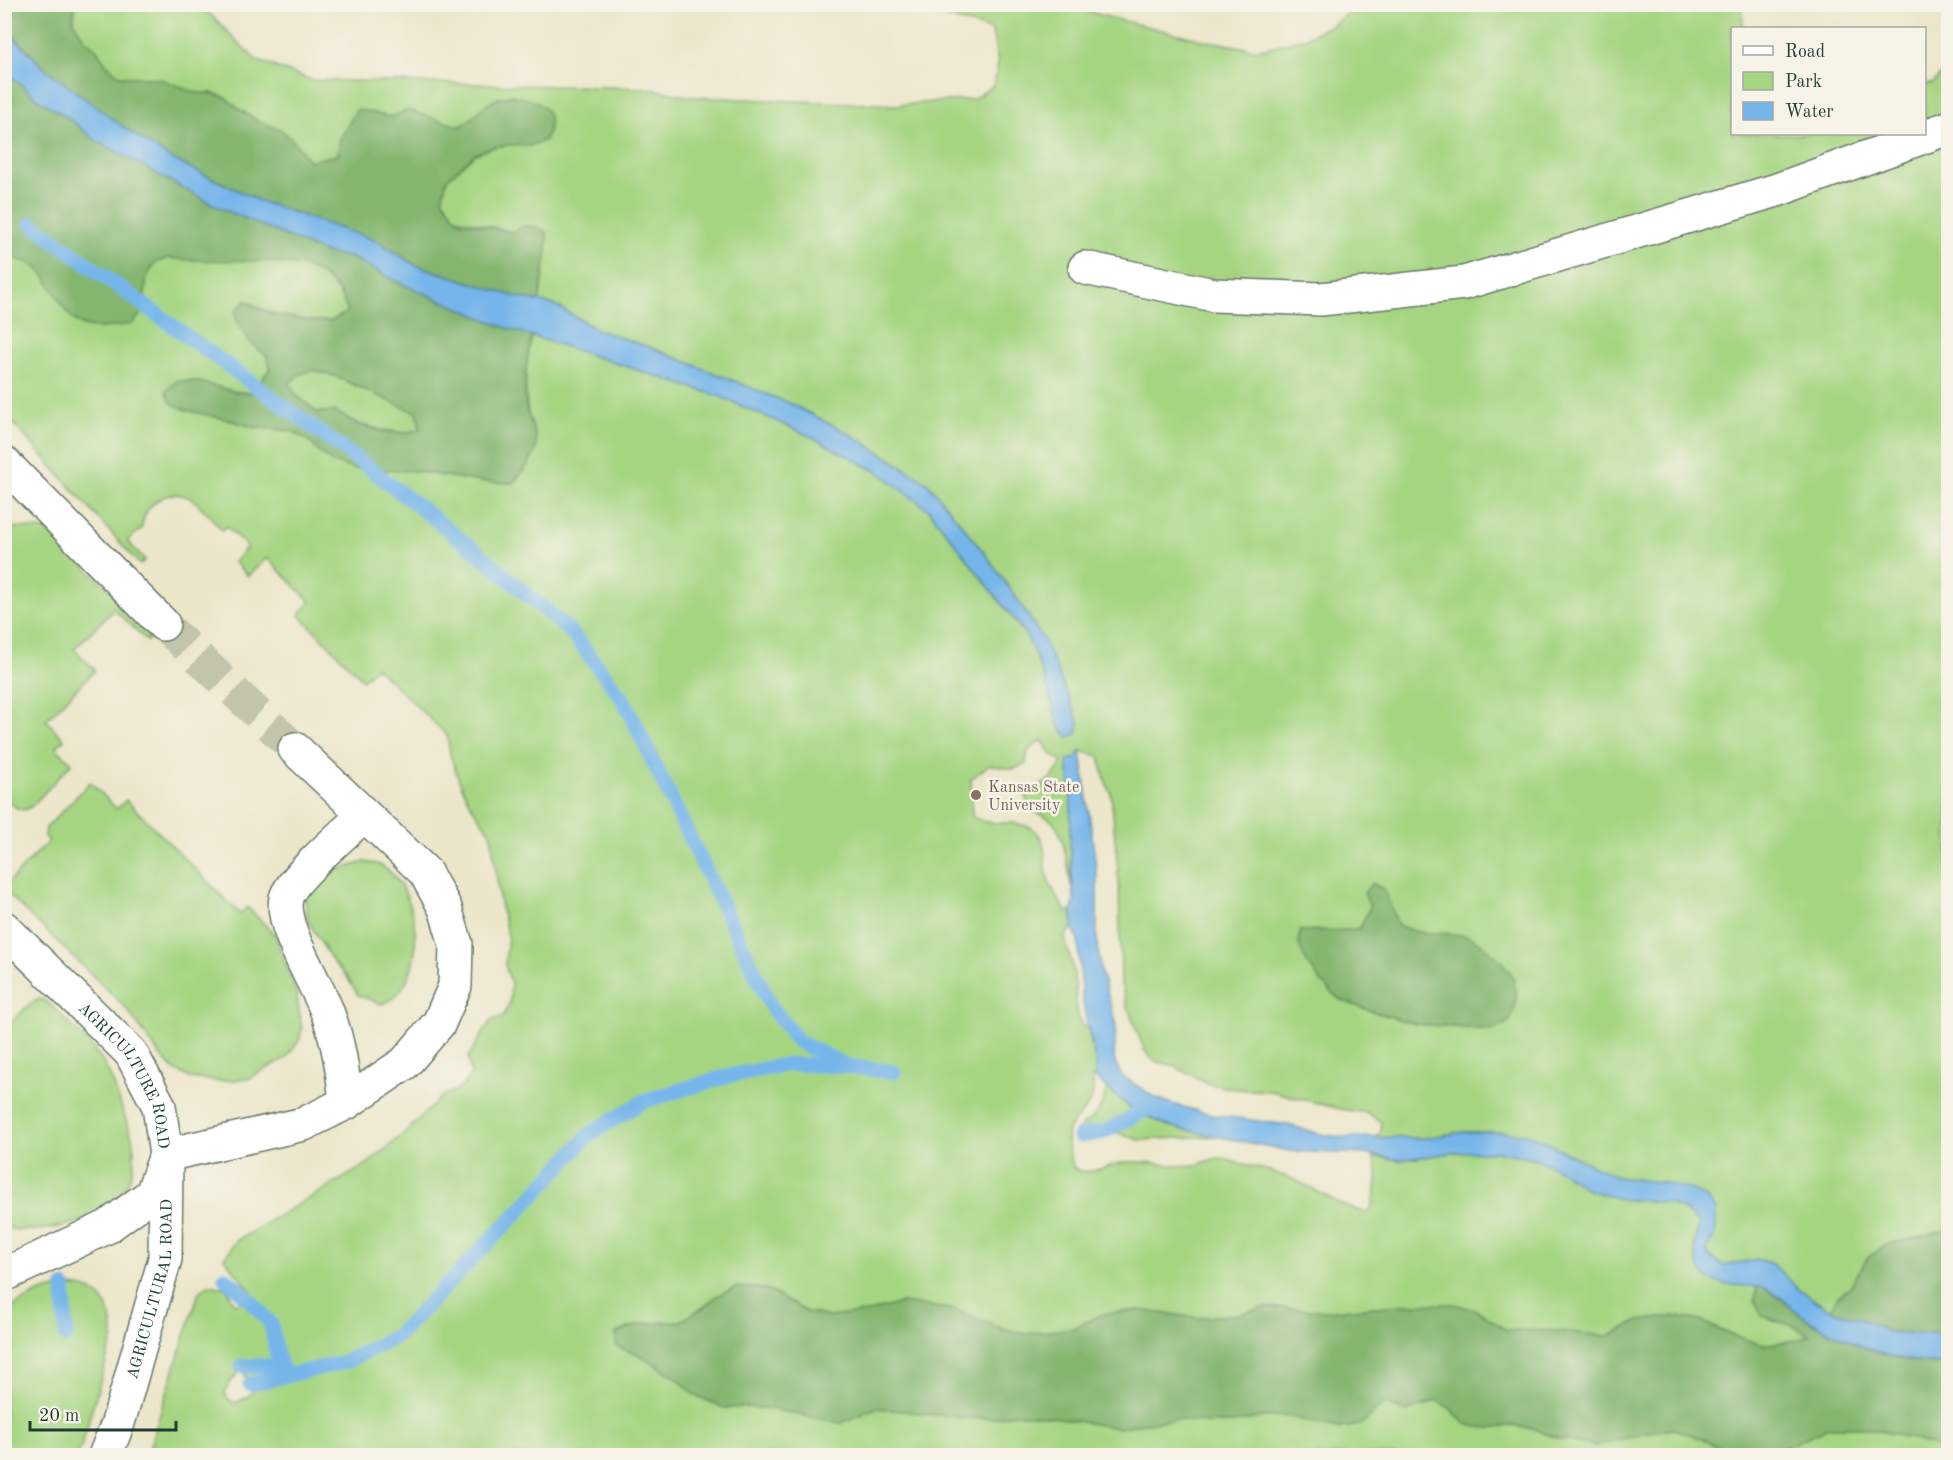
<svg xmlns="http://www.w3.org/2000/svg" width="1953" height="1460" font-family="'Old Standard TT',serif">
<rect width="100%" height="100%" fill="#f7f3e8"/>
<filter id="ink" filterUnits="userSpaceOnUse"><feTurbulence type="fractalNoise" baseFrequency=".0167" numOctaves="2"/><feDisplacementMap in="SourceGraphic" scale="12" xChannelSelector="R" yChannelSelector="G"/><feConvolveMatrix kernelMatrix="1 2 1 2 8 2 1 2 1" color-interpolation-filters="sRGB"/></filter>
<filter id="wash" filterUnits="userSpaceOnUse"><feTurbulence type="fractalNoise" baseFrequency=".008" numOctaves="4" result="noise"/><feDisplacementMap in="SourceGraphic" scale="24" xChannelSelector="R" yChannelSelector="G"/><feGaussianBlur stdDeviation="1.35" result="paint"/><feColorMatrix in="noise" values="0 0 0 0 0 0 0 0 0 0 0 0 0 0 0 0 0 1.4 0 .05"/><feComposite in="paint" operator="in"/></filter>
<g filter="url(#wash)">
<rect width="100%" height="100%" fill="#ece6ca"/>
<g fill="#a6d582" stroke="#62895b" stroke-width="1.5" fill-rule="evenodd">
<path d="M 74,5 L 201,5 L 256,60 L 311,80 L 645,88 L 693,97 L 897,105 L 973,99 L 994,85 L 998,63 L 992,30 L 901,5 L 1068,5 L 1104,16 L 1203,40 L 1257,50 L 1305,38 L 1334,24 L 1352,9 L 1354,5 L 1742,5 L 1743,28 L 1732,28 L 1732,134 L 1924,134 L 1925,84 L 1932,84 L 1948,67 L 1948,1230 L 1887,1245 L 1867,1258 L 1850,1287 L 1837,1297 L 1831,1310 L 1801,1291 L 1772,1264 L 1757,1259 L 1724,1266 L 1708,1256 L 1707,1248 L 1715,1237 L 1716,1210 L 1692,1190 L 1665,1183 L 1616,1177 L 1531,1135 L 1502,1132 L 1463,1132 L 1424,1138 L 1376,1137 L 1381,1132 L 1381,1122 L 1368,1113 L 1340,1109 L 1271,1091 L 1236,1089 L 1209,1084 L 1172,1065 L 1154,1061 L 1145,1051 L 1127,1006 L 1121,984 L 1119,882 L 1111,793 C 1104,781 1103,770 1099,756 L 1081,751 L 1075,759 L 1067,760 L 1071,796 L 1071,887 C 1069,871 1064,833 1053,822 C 1046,815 1036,812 1027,809 L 1026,796 C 1041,785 1056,779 1062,761 L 1050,753 L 1042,740 L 1028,751 L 1026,764 L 1013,769 L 989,765 L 971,779 L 972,816 C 989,828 1012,818 1031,828 C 1049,837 1043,863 1048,879 C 1052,890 1060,902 1066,912 L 1072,911 L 1073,927 L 1065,936 C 1065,948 1071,957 1073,969 C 1077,988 1074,1009 1082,1026 L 1087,1026 L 1096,1062 L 1095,1078 L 1092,1077 C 1100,1112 1067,1117 1067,1136 C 1067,1140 1068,1146 1069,1150 C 1070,1155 1070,1163 1074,1167 C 1083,1179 1114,1163 1126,1162 C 1149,1160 1172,1168 1195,1165 C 1203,1164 1212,1157 1221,1158 C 1225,1158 1230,1161 1234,1162 C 1254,1166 1275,1172 1295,1180 C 1313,1187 1352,1215 1370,1211 C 1376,1196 1381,1172 1373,1157 L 1400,1160 L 1459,1152 L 1503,1152 L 1540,1161 L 1556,1168 L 1572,1179 L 1624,1200 L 1645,1200 L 1669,1203 L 1683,1209 L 1699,1224 L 1694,1246 L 1706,1277 L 1726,1285 L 1740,1284 L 1757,1286 L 1755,1300 L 1762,1316 L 1794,1326 L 1810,1335 L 1797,1340 L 1763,1345 L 1731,1335 L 1701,1321 L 1639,1321 L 1608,1336 L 1559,1331 L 1506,1330 L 1478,1311 L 1414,1304 L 1328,1311 L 1265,1307 L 1240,1314 L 1199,1318 L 1138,1310 L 1103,1314 L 1073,1328 L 1025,1334 L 920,1306 L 901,1303 L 869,1312 L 829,1317 L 807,1312 L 766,1289 L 718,1295 L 704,1307 L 681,1321 L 640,1324 L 624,1350 L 638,1354 L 677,1378 L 695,1395 L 724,1408 L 747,1407 L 771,1409 L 841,1423 L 876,1408 L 965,1418 L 994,1418 L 1014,1414 L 1047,1416 L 1118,1428 L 1143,1423 L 1180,1419 L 1208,1423 L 1233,1423 L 1263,1417 L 1286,1416 L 1339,1428 L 1360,1425 L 1385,1403 L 1423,1407 L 1437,1400 L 1453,1411 L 1465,1424 L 1489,1429 L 1513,1425 L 1537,1430 L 1559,1439 L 1595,1446 L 1647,1432 L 1674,1429 L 1703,1439 L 1727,1452 L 1738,1455 L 147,1455 L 199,1292 L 208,1285 L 226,1288 L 235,1304 L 249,1299 L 251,1291 L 224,1258 L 237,1240 L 366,1165 L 407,1131 L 441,1097 L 462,1087 L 471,1074 L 468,1057 L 492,1019 L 503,1017 L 510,1002 L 511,983 L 505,965 L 508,937 L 500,903 L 491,834 L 469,802 L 459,780 L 450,754 L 447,735 L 376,667 L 363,680 L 299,615 L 311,602 L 267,558 L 248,576 L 234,562 L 247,547 L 226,526 L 222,530 C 213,521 203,507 193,500 C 171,485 143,503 142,528 L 127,541 L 145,560 L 140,565 L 5,414 L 5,254 C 15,261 31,260 41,272 C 55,286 64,318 84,326 C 89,328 98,327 103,327 L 145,293 L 147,276 L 155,263 L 168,258 C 208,262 290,252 322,275 C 335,285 342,297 349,312 C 343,314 337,319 332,321 C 307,328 268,313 246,301 L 253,345 L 267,356 L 270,368 L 252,393 L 237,392 L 218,388 L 186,410 L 230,420 L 252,427 L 292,431 L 309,440 L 317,450 C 382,465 446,480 513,483 C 522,473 532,461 536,448 C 539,436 528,419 527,407 C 524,383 526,359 532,336 L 721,397 L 812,437 L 878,472 L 929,510 L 1026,635 L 1043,674 L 1059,726 L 1068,737 L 1079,722 L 1044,640 L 1015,596 L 986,555 L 927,482 L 850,434 L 791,404 L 652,348 L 598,330 L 555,305 L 539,302 L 547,250 L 547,233 L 525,226 L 512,232 L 456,218 L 442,199 L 447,179 L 475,154 L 493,147 L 509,145 L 529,146 L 513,95 C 484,102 483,112 460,127 L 409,111 L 391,117 L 375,114 L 340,139 L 338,155 L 309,161 L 294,142 L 280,129 L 259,122 L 239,109 L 225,97 L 211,93 L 197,93 L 160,79 L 120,76 L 106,64 L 96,49 L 84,39 L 74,22 ZM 1383,889 L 1397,925 L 1412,932 L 1450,934 L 1495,1030 L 1415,1024 L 1362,1008 L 1299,945 L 1300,931 C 1320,929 1340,933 1360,928 L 1370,907 ZM 242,1369 L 250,1384 L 259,1386 L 247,1397 L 235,1403 L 228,1399 L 225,1394 L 229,1384 Z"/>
<path d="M 311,370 L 332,375 L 418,413 L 420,429 L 405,433 L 382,430 L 358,424 L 336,412 L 317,412 L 296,395 L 289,383 L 298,375 Z"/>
<path d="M 16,527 L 44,530 L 53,537 L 155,632 L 147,641 L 114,609 L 74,649 L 95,670 L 46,720 L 64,739 L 56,748 L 72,763 L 32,806 C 21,815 13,806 5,798 L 5,533 Z"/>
<path d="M 90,782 L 117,809 L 126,800 L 240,914 L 247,907 L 275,935 L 296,992 L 302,1029 L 299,1041 L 286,1058 L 248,1079 L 218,1081 L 190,1078 L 173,1069 L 159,1054 L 126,1008 L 5,891 L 5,886 L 49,841 L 45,836 L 46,828 Z"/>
<path d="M 364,862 C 369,863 377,863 382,866 C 420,889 428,970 393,998 C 390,1001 385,1002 381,1004 L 358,995 L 347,977 L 333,962 L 308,921 L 305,897 L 332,872 Z"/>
<path d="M 41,999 L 47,1002 C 64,1018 81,1033 95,1051 C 109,1068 116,1089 122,1109 C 127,1123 134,1139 134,1154 C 135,1187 111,1211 81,1221 C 55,1229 32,1233 5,1228 L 5,1028 L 32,1002 Z"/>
<path d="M 1106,1088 L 1133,1110 L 1166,1125 L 1221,1136 L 1139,1140 L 1098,1127 L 1081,1129 L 1081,1126 C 1096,1117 1105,1105 1106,1088 Z"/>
<path d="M 69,1286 C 102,1287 113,1307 113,1337 L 82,1445 L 76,1455 L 5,1455 L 5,1311 L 38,1293 L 59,1287 L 61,1335 L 71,1336 Z"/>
<path d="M 1829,1427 L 1862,1427 L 1895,1434 L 1948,1450 L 1948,1456 L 1767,1456 Z"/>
</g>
<g fill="#84b670" stroke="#527a52" stroke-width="1.5" fill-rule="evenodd">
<path d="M 5,5 L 74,5 L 74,22 L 84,39 L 96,49 L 106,64 L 120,76 L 160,79 L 197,93 L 211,93 L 225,97 L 239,109 L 259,122 L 280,129 L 294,142 L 309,161 L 338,155 L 340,139 L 357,109 L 391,117 L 408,110 L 460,127 C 473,119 482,105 497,99 C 512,93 540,98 548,113 C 552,122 548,132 545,140 L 529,146 L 509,145 L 493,147 L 475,154 L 447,179 L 442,199 L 456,218 L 463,222 L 512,232 L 525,226 L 537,227 L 547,233 L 547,250 L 539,302 L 513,296 L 415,265 L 377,241 L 260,201 L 170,158 L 130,132 L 44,68 L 5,27 Z"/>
<path d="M 4,67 L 15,79 L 39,100 L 69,118 L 95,140 L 214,205 L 326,253 L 350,257 L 400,283 L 504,327 L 532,336 C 526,360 522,387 527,411 C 530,422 539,438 536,448 C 532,461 522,473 513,483 L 481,482 L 418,471 L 355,469 L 332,462 L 317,450 L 309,441 L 292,431 L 252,427 L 230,420 L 186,410 L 171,403 L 166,391 L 177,381 L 196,381 L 237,392 L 252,393 L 270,369 L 267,356 L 253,345 L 239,327 L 235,311 L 246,301 L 267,313 L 311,321 L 331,321 L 348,312 L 339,291 L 321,274 L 303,266 L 261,261 L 187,260 L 168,258 L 155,263 L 147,276 L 143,312 L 132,324 C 118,326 98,331 85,326 C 65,320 54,287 41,272 C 31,260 15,261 5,254 ZM 311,370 L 332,375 L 417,413 L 420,429 L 405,433 L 382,431 L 358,424 L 336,412 L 317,412 L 296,395 L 290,383 L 298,375 Z"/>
<path d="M 1372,883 L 1384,889 L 1398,925 C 1424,938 1440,930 1466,936 C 1482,940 1512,969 1515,984 C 1518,998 1514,1009 1510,1021 L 1495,1030 L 1415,1024 L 1362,1008 L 1339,999 L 1320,981 L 1305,959 L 1299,945 L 1300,931 C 1320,929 1340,933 1360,928 L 1370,907 L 1364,893 Z"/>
<path d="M 1948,1230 L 1948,1332 L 1918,1334 L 1888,1332 L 1866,1321 L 1831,1310 L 1837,1297 L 1850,1287 L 1867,1258 L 1887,1245 Z"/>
<path d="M 1757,1286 C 1777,1292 1787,1306 1804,1317 C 1847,1344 1896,1364 1948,1364 L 1948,1450 L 1895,1434 L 1862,1427 L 1829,1427 L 1767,1455 L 1738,1455 L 1727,1452 L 1703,1439 L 1674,1429 L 1647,1432 L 1595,1446 L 1559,1439 L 1537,1430 L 1514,1425 L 1489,1429 L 1465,1424 L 1453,1411 L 1437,1400 L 1406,1412 L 1385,1403 L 1360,1425 L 1339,1428 L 1286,1416 L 1263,1417 L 1233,1423 L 1208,1423 L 1180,1419 L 1143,1423 L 1118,1428 L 1047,1416 L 1014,1414 L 994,1418 L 965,1418 L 876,1408 L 841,1423 L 771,1409 L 747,1407 L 724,1408 L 695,1395 L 677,1378 L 638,1354 L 624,1350 L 616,1345 L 616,1333 L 640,1324 L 681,1321 L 704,1307 L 718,1295 L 737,1287 L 766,1289 L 807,1312 L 829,1317 L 869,1312 L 901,1303 L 954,1309 L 1007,1331 L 1025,1334 L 1073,1328 L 1103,1314 L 1138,1310 L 1199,1318 L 1240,1314 L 1265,1307 L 1328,1311 L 1414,1304 L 1455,1304 L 1478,1311 L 1506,1330 L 1559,1331 L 1608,1336 L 1639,1321 L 1674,1316 L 1701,1321 L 1731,1335 L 1763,1345 L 1797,1340 L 1810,1336 L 1794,1326 L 1762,1316 L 1755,1300 Z"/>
</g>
<g fill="#76b5ea" stroke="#4a798f" stroke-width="1.5">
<path d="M 4,27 L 44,68 L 130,132 L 170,158 L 207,176 L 260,201 L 377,241 L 415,265 L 513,296 L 555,305 L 598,330 L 652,348 L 791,404 L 850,434 L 927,482 L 986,555 L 1015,596 L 1044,640 L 1079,722 L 1077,734 L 1068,737 L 1059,726 L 1043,674 L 1026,635 L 929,510 L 878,472 L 812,437 L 721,397 L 504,327 L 400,283 L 350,257 L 326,253 L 214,205 L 95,140 L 69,118 L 39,100 L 15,79 L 5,67 Z"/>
<path d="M 1081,751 L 1097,875 L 1097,938 L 1101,972 L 1116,1022 L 1114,1060 L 1121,1075 L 1154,1097 L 1172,1104 L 1213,1115 L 1288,1125 L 1320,1134 L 1341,1137 L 1424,1138 L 1463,1132 L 1502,1132 L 1531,1135 L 1616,1177 L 1665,1183 L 1692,1190 L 1708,1199 L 1716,1210 L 1716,1224 L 1715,1237 L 1707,1248 L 1708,1256 L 1724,1266 L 1757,1259 L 1772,1264 L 1801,1291 L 1831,1310 L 1866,1321 L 1888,1332 L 1918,1334 L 1948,1332 L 1948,1364 C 1896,1364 1847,1344 1803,1316 C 1790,1308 1781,1294 1766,1289 C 1748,1283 1718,1289 1705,1276 C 1690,1260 1696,1243 1699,1224 L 1683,1209 L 1669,1203 L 1645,1200 L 1624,1200 L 1588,1190 L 1556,1168 L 1540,1161 L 1503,1152 L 1459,1152 L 1400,1160 L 1364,1154 L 1290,1151 L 1180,1129 L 1166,1125 L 1133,1110 L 1095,1078 L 1096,1062 L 1083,1005 L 1078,941 L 1073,927 L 1072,911 L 1074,901 L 1070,846 L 1071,796 L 1067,760 L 1075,759 Z"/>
</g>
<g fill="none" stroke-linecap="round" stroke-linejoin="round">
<g stroke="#76b5ea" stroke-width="15">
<path d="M 32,224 L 372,470 L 488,561 L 571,632 L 623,699 L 772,1008 L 799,1042 L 846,1066"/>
<path d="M 1080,1136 L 1104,1132 L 1145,1110"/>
<path d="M 225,1278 L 249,1299 L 271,1324 L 276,1351 L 285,1376"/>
<path d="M 64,1287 L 66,1336"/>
<path d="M 242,1366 L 269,1366 L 285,1376"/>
<path d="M 250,1384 L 345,1362 L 397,1336 L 520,1210 L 590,1134 L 644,1101 L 728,1076 L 789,1064 L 846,1066 L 894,1072"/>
</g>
</g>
</g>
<g filter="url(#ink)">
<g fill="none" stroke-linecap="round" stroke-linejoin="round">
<path stroke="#c3c4ac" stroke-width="33" stroke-dasharray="33 16" stroke-linecap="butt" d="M 163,624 L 295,749"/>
<g stroke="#677868" stroke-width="36">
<g id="minor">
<path d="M 1085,268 L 1214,295 L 1321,299 L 1464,283 L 1777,190 L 1948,128"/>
<path d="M 4,463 L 163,624"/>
<path id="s1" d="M 4,928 L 131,1053 L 159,1106 L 166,1155 L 152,1194 L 107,1227 L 4,1275"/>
<path d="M 346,1103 C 343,1073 339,1043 328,1014 C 318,985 279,926 286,898 C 291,879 347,831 364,815"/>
<path id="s2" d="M 105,1456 L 118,1423 L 165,1259 L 166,1155 L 304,1124 L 346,1103 L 405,1063 L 439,1023 L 455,986 L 456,944 L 445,908 L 425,872 L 295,749"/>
</g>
</g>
<use href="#minor" stroke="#fff" stroke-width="33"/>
</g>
</g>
<circle fill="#8d6e63" stroke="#f7f3e8" stroke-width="2" cx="976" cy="795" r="6"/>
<g text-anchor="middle" stroke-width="5" stroke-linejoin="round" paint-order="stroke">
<g font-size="16" fill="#785e54" stroke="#f7f3e8" text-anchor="start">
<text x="988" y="792">Kansas State<tspan x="988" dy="18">University</tspan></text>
</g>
<g font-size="16" fill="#1f3d34" stroke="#f7f3e8">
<text dy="6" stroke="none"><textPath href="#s1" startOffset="195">AGRICULTURE ROAD</textPath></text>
<text dy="6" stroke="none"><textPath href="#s2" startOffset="174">AGRICULTURAL ROAD</textPath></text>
</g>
</g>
<rect width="1953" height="1460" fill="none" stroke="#f7f3e8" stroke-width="24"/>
<rect x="1731" y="27" width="195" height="108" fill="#f7f3e8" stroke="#a1aaa0" stroke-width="1.5"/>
<rect x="1743" y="46" width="30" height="9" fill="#ffffff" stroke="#a1aaa0" stroke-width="1.5"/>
<text x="1785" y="57" font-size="18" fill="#1f3d34">Road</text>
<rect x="1743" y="72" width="30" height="18" fill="#a6d582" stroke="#a1aaa0" stroke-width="1.5"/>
<text x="1785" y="87" font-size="18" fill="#1f3d34">Park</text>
<rect x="1743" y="102" width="30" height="18" fill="#76b5ea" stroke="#a1aaa0" stroke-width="1.5"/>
<text x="1785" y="117" font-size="18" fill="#1f3d34">Water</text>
<path d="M30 1421v9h146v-9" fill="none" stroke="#1f3d34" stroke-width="3"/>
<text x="39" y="1421" font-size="18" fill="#1f3d34" stroke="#f7f3e8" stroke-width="4.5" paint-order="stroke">20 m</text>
</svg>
